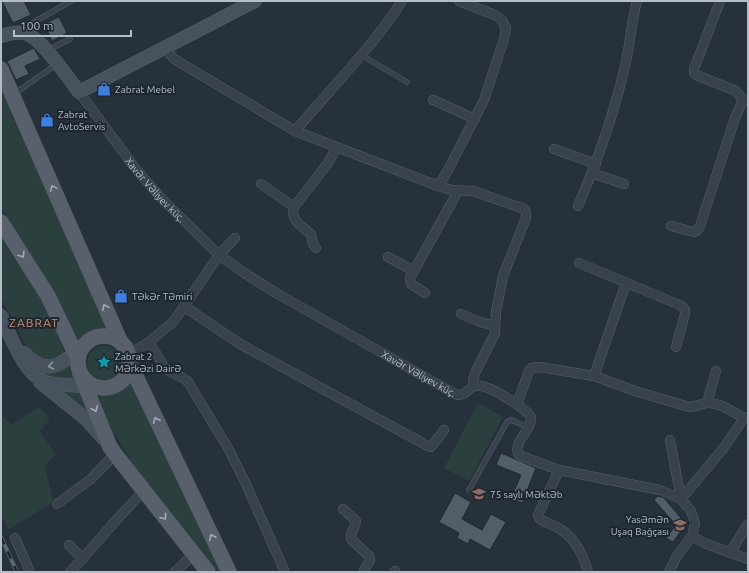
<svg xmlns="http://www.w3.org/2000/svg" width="749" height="573" font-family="Ubuntu,sans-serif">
<rect width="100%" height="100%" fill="#26313b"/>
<g fill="#2b3f3e">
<path d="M 1,90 L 106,328 C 94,330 85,333 77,341 L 1,208 Z"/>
<path d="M 1,237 L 7,249 L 36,289 L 47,310 L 62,343 L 64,351 C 59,358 54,360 47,362 L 30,353 L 1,298 Z"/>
<circle cx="104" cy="363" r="17"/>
<path d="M 70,363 L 76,379 L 51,380 L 35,369 Z"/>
<path d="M 132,380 L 222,572 L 218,572 C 200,549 182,526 163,502 C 136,468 112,439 99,396 C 115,395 123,394 132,380 Z"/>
<path d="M 58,388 L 79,389 L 92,417 Z"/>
<path d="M 478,403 L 503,417 L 469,481 L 444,468 Z"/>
<path d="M 39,407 L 50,419 L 40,432 L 56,454 L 45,466 L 53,502 L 8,530 L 1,514 L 1,414 L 11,425 Z"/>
</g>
<g fill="#515d69" stroke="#202933">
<path d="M 2,1 L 24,1 L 31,15 L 13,23 Z"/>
<path d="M 59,17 L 67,33 L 52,41 L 44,24 Z"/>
<path d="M 34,48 L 40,59 L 25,66 L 29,74 L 16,80 L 7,61 Z"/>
<path d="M 501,453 L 536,468 L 522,503 L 511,498 L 521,475 L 496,465 Z"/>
<path d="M 455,493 L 471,502 L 462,519 L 482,530 L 491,514 L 506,522 L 490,550 L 470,539 L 468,544 L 457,538 L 459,533 L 439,522 Z"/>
<path d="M 658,496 L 664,498 L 686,524 L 673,542 L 666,538 L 676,525 L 654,500 Z"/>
</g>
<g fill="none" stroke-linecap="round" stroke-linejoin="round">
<g stroke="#57606a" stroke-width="5.5">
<g id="lane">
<path d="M 26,32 L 29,26 L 34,22 L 71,1"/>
<path d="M 48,50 L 70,39"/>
<path d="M 361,55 L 407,82"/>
<path d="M 14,94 L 57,64"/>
<path d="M 469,490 L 507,422 L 511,420 L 528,427"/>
</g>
</g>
<g stroke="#57606a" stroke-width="10">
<g id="street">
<path d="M 720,1 L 694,69 L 694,73 L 696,75 L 736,91 L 743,100 L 747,101"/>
<path d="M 165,48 L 174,59 L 295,131 L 438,186 L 452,190 L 473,191 L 524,209 L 526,212 L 526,218 L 503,276 L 496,312 L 495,333 L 475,373 L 473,380 L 474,386"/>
<path id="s1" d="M 79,92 L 135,168 L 163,200 L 219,255 L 243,272 L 276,293 L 457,395 C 468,395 467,388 475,386 C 486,382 525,408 531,417 C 532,430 514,440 518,454 L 521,456 L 559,470 L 660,490 L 681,499 L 722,450 L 744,418 L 748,417"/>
<path d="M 433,100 L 475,119"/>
<path d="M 295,131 C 331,88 372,48 402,1"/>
<path d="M 554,149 L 596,164"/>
<path d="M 592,173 L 624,184"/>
<path d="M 261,184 L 294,207"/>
<path d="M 438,186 L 447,172 L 484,100 L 504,39 L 506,28 L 502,20 L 495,15 L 459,1"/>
<path d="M 578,206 C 597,162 613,117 624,70 C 630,47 631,24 637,1"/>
<path d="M 671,226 L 694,232 L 697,231 L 700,226 L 735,118 L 743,100"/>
<path d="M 316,248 L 313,244 L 311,234 C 302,226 290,221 294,207 L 328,163 L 337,147"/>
<path d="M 388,257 L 414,271"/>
<path d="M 579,263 L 682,306 L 685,310 L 685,314 L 676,347"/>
<path d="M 425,293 L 411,284 L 410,278 L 458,191"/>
<path d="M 185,307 L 240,344 L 428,446 L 431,447 L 444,430"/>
<path d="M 461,314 L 480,322 L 495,326"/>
<path d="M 149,342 L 165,368 C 172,375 182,375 188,382 L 228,448 L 245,482 L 285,572"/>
<path d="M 128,355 L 149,342 L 174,321 L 219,255 L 235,238"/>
<path d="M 594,376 L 626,283"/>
<path d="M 707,403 L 716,371"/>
<path d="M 517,404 L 529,371 L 531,368 L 539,367 L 594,376 L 635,391 L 689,407 C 696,407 702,403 708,403 C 721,403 733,412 744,418"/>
<path d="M 559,470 L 538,515 L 540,519 C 545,523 551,524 557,527 C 574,536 583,554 588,572"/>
<path d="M 57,504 L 91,479 L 115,454"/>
<path d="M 343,509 L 356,521 C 356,527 350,532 351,539 L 369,556 L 370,560 L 363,572"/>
<path d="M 692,536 L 704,543 L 748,559"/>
<path d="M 15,538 L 30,572"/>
<path d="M 69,545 L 83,559"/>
<path d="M 730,553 L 748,524"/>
<path d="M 70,572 C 95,546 117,517 143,492"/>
<path d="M 175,572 L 194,554"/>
<path d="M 394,572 L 395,571"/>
<path d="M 669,572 L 677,556 L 692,536 L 695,523 L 691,511 L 681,499 L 670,440"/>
</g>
</g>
<g stroke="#57606a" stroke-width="14">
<g id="secondary">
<path d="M 1,36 C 8,34 17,31 25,33 C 41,37 68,78 79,92 L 255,1"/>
<path d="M 1,316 C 11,336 25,378 49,383 C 64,386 80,385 95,387"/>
<path d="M 24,353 C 48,378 61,364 84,346"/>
<path d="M 40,382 L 86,419 L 104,439"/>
</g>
</g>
<g stroke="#454e58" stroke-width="16">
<g id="primary">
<path d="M 1,69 L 121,343"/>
<path d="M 1,222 L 48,296 L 78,359"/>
<circle cx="104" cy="362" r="26"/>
<path d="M 129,362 L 229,572"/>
<path d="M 80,373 L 110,447 L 115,454 L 208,572"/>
</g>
</g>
<use href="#lane" stroke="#39424c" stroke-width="4.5"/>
<use href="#street" stroke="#39424c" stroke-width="9"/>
<use href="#secondary" stroke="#48525e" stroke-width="13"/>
<use href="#primary" stroke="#58616b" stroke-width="15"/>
<g stroke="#5c6772" stroke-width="4">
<path id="rail" d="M 1,537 L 17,572"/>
</g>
<use href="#rail" stroke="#1e2731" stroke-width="2.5" stroke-dasharray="8" stroke-linecap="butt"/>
</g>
<defs><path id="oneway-chevron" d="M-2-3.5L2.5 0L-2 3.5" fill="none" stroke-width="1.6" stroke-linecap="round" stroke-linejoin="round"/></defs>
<g stroke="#a2abb5">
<use href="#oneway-chevron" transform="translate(53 188) rotate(-114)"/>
<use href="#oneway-chevron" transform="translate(22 255) rotate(57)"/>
<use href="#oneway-chevron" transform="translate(105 307) rotate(-114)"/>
<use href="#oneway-chevron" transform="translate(95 409) rotate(67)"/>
<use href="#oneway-chevron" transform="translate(156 420) rotate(-115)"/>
<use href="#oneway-chevron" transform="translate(164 517) rotate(51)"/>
<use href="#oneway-chevron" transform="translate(212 537) rotate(-116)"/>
</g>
<use stroke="#8f98a2" href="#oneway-chevron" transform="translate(51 366) rotate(169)"/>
<defs>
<g id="shop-bare" transform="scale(1.08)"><path d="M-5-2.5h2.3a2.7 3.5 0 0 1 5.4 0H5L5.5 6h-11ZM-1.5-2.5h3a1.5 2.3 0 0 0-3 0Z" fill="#3f7fe0" stroke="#1e2731" stroke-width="2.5" paint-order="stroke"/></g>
<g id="sight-bare" transform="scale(1.08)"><path d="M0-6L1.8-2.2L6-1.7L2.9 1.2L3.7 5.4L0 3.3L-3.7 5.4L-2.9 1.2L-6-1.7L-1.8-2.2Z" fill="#0f9aa8" stroke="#1e2731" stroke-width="2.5" paint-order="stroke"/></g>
<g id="school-bare" transform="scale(1.08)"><path d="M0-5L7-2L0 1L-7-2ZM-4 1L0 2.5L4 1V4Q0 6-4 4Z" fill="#8d6e63" stroke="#1e2731" stroke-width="2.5" paint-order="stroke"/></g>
</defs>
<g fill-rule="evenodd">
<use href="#shop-bare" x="104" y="89"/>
<use href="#shop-bare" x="47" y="120"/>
<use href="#shop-bare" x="121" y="296"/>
<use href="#sight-bare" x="104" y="362"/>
<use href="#school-bare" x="479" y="494"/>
<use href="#school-bare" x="680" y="525"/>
</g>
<g text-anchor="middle" stroke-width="4" stroke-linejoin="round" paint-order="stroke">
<g font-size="10" fill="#b5bdc7" stroke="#1e2731" text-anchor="start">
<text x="115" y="93">Zabrat Mebel</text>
<text x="58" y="118">Zabrat<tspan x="58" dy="12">AvtoServis</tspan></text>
<text x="132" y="300">Təkər Təmiri</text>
<text x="115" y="360">Zabrat 2<tspan x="115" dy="12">Mərkəzi Dairə</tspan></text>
<text x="490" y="498">75 saylı Məktəb</text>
<text x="669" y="523" text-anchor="end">Yasəmən<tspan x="669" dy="12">Uşaq Bağçası</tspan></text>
</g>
<g font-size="10" fill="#b5bdc7" stroke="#1e2731">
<text dy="4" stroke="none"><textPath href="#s1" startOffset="124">Xavər Vəliyev küç.</textPath></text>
<text dy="4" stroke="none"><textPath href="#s1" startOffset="448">Xavər Vəliyev küç.</textPath></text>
</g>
<g font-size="12" letter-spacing="1" fill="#cb8e6c" stroke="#1e2731">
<text x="34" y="327">ZABRAT</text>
</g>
</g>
<rect width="749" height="573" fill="none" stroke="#b5bdc7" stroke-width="4"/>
<path d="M14 30v6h117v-6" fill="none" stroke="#b5bdc7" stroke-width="2"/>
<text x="20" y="30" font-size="12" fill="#b5bdc7" stroke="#1e2731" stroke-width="3" paint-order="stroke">100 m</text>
</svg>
